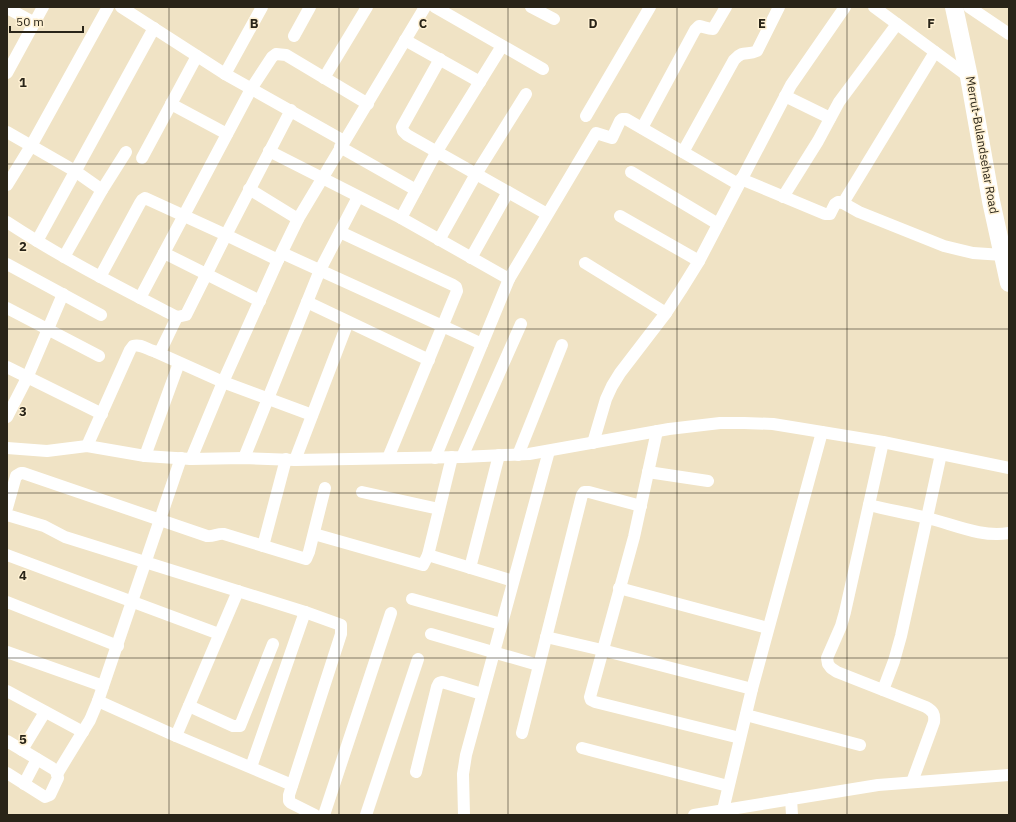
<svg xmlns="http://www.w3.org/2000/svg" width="1016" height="822" font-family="'IBM Plex Sans',sans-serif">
<rect width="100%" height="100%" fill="#f0e3c5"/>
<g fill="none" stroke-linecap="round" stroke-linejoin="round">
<g stroke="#fff" stroke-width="12">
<path d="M 121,7 L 225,74 L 344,141"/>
<path d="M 435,7 L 543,69"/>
<path d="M 531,7 L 554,19"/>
<path d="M 874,7 L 969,77"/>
<path d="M 969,7 L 1009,34"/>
<path d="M 7,8 L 35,23"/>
<path d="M 294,36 L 310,7"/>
<path d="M 405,40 L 480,82"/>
<path d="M 440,59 L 402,127 L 403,131 L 407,135 L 547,214"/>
<path d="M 7,73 L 43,7"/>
<path d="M 225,74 L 262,7"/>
<path d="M 324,78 L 367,7"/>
<path d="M 785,96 L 830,118"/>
<path d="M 171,104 L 227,134"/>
<path d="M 586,116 L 650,7"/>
<path d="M 642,128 L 695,30 L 699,26 C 704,27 708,29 713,29 L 726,7"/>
<path d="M 7,132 L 75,171 L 102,190"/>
<path d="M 340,147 L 416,190"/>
<path d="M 269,151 L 401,218 L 509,279"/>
<path d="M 683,152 L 734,60 C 744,49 747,56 757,51 L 779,7"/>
<path d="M 142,158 L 197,56"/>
<path d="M 631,172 L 718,224"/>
<path d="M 741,179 L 825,214 L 830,214 L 835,204 L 838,202 L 843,203 L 859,212 L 944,246 L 973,253 L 1003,255"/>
<path d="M 7,185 L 31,146 L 108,7"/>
<path d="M 249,189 L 298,219"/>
<path d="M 783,197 L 818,141 L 839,102 L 897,24"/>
<path d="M 843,203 L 935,52"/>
<path d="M 620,216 L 699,261"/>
<path d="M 401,218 L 437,151 L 502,46"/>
<path d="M 7,222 C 60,257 117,286 173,315 L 177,317 L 186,315 L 226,235 L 291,110"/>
<path d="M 340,232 L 453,285 L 456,287 L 457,291 L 388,458"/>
<path d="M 439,240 L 476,174 L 526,94"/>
<path d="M 37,241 L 154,28"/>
<path d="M 164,253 L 260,301"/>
<path d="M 282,253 L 482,344"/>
<path d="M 64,257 L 102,190 L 126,152"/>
<path d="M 471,258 L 508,192"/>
<path d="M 585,263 L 666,313"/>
<path d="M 7,264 L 101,315"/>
<path d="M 100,277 L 140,203 L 142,200 L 145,198 L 226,235 L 278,260"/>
<path d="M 140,298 L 251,89 L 272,57 L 276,54 L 286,55 L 368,104"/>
<path d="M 307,302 L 429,360"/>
<path d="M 7,308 L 99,356"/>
<path d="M 156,352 L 223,382 L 312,415"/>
<path d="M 7,367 L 102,414"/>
<path d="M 7,417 L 27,378 L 63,294"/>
<path d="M 657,431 L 634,537 L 590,697 L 591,700 L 595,702 L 740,738"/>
<path d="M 883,442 L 845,612 L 841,626 L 827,658 L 828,664 L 831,668 L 837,672 L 926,707 C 933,711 935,714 934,722 L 912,782"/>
<path d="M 593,443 L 606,399 L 612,386 L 620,373 L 666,313 L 681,290 L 699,261 L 791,85 L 845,7"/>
<path d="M 87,446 L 130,350 L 133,346 C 143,343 150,353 160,352 L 162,348 L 177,317"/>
<path d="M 7,448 L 47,451 L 87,446 L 145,456 L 191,459 L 244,458 L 295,460 L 462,457 L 529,454 L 669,429 L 720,423 L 744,423 L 773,424 L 822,432 L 883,442 L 1009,468"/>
<path d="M 518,455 L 562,345"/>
<path d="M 145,456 L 179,363"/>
<path d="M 462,457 L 521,324"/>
<path d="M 244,458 L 320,270 L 358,197"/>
<path d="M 435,458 L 509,279 L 596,133 L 612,138 L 620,121 L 622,119 L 626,119 L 738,184"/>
<path d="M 191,459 L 223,382 L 278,260 L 298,219 L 425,7"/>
<path d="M 295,460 L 348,322"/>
<path d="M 648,472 L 708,481"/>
<path d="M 362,492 L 439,509"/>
<path d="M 869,505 C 888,510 908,513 927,518 C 953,524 981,538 1009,533"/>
<path d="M 7,508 L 16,476 L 21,473 L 23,473 L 207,536 C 213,537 218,533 224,534 L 306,559 L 309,552 L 325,488"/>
<path d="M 7,515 L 44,526 L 65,537 L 305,612 L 341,625 L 341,634 L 289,795 L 289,801 L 291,803 L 315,815"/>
<path d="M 314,534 L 423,565 L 428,555 L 452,457"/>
<path d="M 263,546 L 286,459"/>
<path d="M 7,555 C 78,581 148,608 219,634"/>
<path d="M 428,555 L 513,581"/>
<path d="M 470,568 L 499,455"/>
<path d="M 619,588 L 768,628"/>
<path d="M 412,599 L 501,624"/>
<path d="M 7,602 L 118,646"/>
<path d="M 431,634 L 538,665"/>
<path d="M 546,637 L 602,650 L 752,689"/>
<path d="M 7,652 L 103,686"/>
<path d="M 883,690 L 894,661 L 901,636 L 941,454"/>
<path d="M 7,691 L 83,732"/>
<path d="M 98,701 L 176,736 L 292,785"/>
<path d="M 189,706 L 233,726 L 240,726 L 273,644"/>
<path d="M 746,715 L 860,745"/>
<path d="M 522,733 L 582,495 L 584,492 L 589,492 L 641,506"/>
<path d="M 176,736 L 238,591"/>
<path d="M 7,741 L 52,768 L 56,771 L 58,778 L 50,795 L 45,797 L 7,773"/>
<path d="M 582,748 L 728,786"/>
<path d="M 22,750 L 45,712"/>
<path d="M 251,767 L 305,612"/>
<path d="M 416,772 L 437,687 L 439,683 L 442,682 L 482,694"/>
<path d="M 57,774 L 90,720 L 98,701 L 181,458"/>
<path d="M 24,784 L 37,759"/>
<path d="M 791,799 L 792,815"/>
<path d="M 723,810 L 752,689 L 822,432"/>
<path d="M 324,815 L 391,613"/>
<path d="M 366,815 L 418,659"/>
<path d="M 464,815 L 463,774 L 466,755 L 549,451"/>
<path d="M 694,815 L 878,785 L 1009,775"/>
</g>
<path stroke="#fff" stroke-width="18" d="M 954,7 L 969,77 L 991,201 L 1009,283"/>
</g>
<path fill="none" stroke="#292418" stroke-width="1" stroke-opacity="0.55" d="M 169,7 L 169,815M 339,7 L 339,815M 508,7 L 508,815M 677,7 L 677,815M 847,7 L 847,815M 7,164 L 1009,164M 7,329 L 1009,329M 7,493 L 1009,493M 7,658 L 1009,658"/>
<g text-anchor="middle" stroke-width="3" stroke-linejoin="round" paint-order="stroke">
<g font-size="12" fill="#292418" stroke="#fef0d2">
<text transform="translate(982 145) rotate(80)" y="4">Merrut-Bulandsehar Road</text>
</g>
</g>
<g font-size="13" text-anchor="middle" font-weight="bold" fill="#292418" stroke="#fef0d2" stroke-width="3" stroke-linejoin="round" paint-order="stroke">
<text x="254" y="28">B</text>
<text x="423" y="28">C</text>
<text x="593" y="28">D</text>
<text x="762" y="28">E</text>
<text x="931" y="28">F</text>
<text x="23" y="87">1</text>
<text x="23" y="251">2</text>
<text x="23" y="416">3</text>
<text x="23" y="580">4</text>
<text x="23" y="744">5</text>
</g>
<rect width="1016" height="822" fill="none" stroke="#292418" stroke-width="16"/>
<path d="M10 26v6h73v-6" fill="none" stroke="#292418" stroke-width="2"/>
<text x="16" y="26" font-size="12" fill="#292418" stroke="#fef0d2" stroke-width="3" paint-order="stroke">50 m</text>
</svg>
